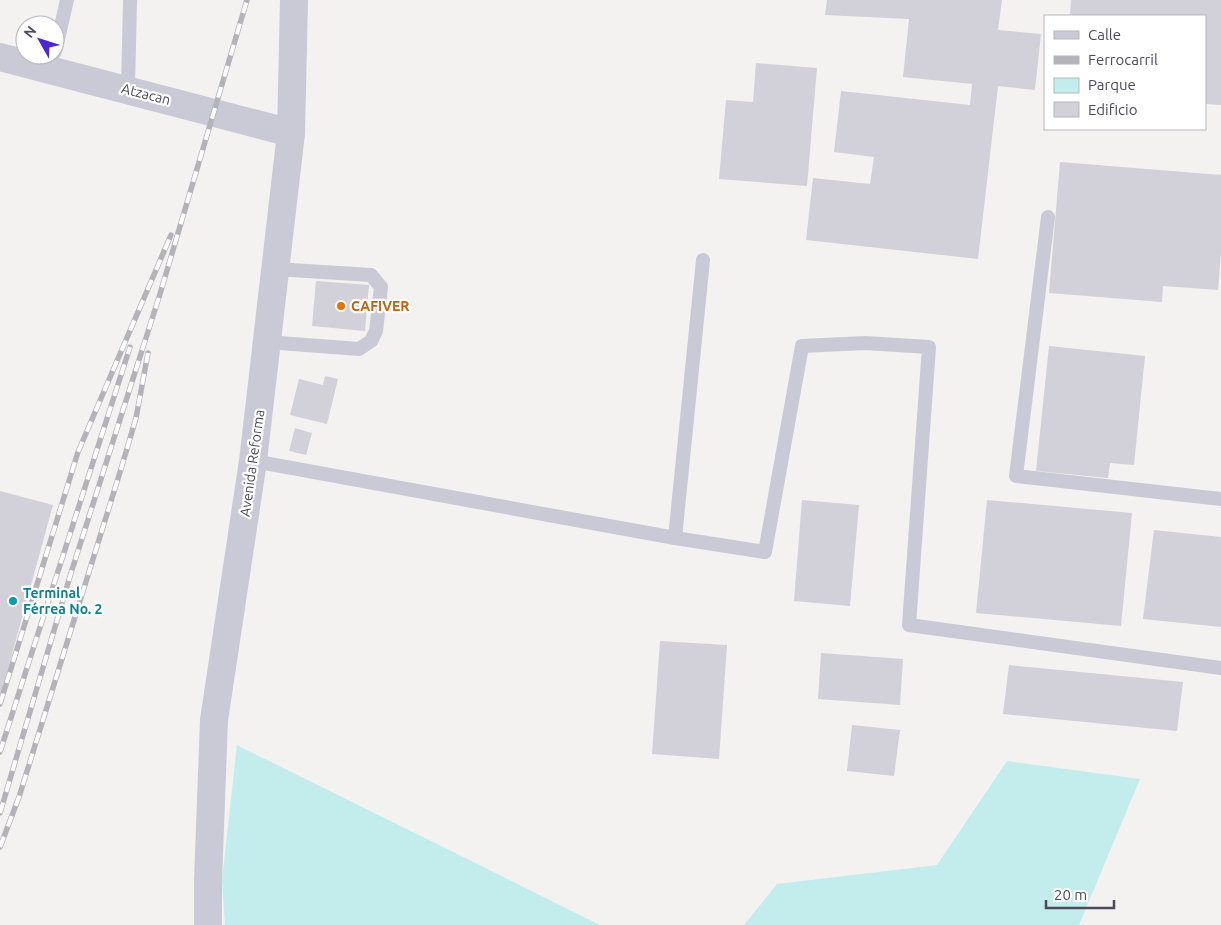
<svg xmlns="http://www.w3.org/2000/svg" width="1221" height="925" font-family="Ubuntu,sans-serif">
<rect width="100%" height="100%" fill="#f3f2f1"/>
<g fill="#c3eced">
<path d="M 237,745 L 600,925 L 225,925 L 222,880 Z"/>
<path d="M 1007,761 L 1140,779 L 1079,925 L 744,925 L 777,884 L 937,865 Z"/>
</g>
<g fill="#d2d0d8">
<path d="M 827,0 L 1002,0 L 998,30 L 1041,34 L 1035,90 L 998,86 L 978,259 L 806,240 L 813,178 L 870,184 L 874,157 L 834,152 L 841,91 L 970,105 L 972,84 L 903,77 L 909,19 L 825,15 Z"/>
<path d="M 1071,0 L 1221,0 L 1221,105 L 1205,104 L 1205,16 L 1070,16 Z"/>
<path d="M 756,63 L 817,68 L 807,186 L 719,179 L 726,100 L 753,102 Z"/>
<path d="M 1060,162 L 1221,175 L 1221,253 L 1218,290 L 1163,286 L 1162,302 L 1049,293 Z"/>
<path d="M 316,281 L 369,285 L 365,331 L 312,326 Z"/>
<path d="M 1049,346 L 1145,356 L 1134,465 L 1110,463 L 1108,478 L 1036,471 Z"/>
<path d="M 325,376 L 338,379 L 327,424 L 290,415 L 299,379 L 323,385 Z"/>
<path d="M 295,428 L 312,433 L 306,455 L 289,451 Z"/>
<path d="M 0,491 L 53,505 L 1,694 L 0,694 Z"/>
<path d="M 802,500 L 859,505 L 850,606 L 794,601 Z"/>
<path d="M 987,500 L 1132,513 L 1121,626 L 976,613 Z"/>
<path d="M 1154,530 L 1221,537 L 1221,627 L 1143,619 Z"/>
<path d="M 660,641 L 727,645 L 719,759 L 652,754 Z"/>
<path d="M 821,653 L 903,659 L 900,705 L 818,699 Z"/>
<path d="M 1009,665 L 1183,682 L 1177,731 L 1003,714 Z"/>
<path d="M 852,725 L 900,730 L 894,776 L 847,771 Z"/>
</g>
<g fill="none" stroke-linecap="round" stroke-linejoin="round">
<g stroke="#cac9d6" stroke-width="14">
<path d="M 55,52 L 67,0"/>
<path d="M 128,89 L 130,0"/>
<path d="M 1048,217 L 1016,476 L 1221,499"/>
<path d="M 267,342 L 359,349 L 371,341 L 376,331 L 381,287 L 371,275 L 275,269"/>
<path d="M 253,461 L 675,538 L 765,552 L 802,346 L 865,343 L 929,347 L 909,625 L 1221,668"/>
<path d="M 675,538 L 703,260"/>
</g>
<g stroke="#cac9d6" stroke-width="28">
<path d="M 0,57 L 291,133"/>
<path d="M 208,925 L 208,881 L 214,720 L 253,461 L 291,133 L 294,0"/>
</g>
<g stroke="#b5b3ba" stroke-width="5.5">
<g id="rail">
<path d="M 0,704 L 78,452 L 171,235"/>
<path d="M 0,752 L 130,347"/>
<path d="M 0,813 L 71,573 L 160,294 L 247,0"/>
<path d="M 0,847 L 19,797 L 121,469 L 136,418 L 148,353"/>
</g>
</g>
<use href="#rail" stroke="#fff" stroke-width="4" stroke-dasharray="11" stroke-linecap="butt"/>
</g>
<circle fill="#e8710a" stroke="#fff" stroke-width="2" cx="341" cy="306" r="5"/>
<circle fill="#0f9aa8" stroke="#fff" stroke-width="2" cx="13" cy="601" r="5"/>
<g text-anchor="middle" stroke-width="4.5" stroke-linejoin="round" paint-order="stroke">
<g font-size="14" fill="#4c4a5d" stroke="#fff">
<text transform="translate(146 94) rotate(14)" y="5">Atzacan</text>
<text transform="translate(252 463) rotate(-82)" y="5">Avenida Reforma</text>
</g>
<g font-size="14" font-weight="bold" fill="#c56008" stroke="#fff" text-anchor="start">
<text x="351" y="311">CAFIVER</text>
</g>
<g font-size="14" font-weight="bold" fill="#0d838f" stroke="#fff" text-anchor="start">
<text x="23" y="598">Terminal<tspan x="23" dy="16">Férrea No. 2</tspan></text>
</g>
</g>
<rect x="1044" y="15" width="162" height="115" fill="#ffffff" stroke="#b7b7be"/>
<rect x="1054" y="31" width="25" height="8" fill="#cac9d6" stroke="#b7b7be"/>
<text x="1088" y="40" font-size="15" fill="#4c4a5d">Calle</text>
<rect x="1054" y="56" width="25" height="8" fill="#b5b3ba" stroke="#b7b7be"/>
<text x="1088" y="65" font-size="15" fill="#4c4a5d">Ferrocarril</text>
<rect x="1054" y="78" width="25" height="15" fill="#c3eced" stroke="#b7b7be"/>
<text x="1088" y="90" font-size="15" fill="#4c4a5d">Parque</text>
<rect x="1054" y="102" width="25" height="15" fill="#d2d0d8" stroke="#b7b7be"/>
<text x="1088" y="115" font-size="15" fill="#4c4a5d">Edificio</text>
<g transform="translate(40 40) rotate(309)"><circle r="24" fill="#ffffff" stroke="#b7b7be"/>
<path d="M0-4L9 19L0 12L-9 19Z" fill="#4a26d7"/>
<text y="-8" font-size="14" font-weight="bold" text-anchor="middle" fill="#4c4a5d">N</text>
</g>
<path d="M1046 900v8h68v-8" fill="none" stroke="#4c4a5d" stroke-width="2.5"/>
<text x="1054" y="900" font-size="15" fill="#4c4a5d" stroke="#ffffff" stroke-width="4" paint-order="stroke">20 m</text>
</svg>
